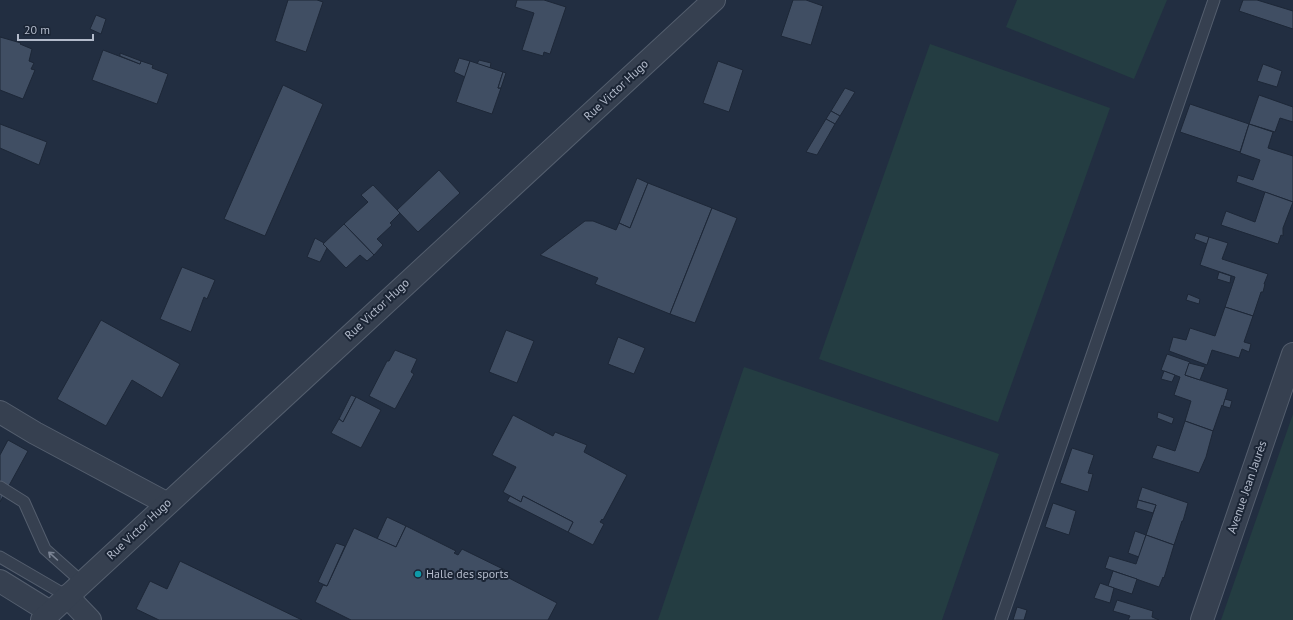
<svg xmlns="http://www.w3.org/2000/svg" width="1293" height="620" font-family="'PT Sans',sans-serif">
<rect width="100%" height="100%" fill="#222e41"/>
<g fill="#243d42">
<path d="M 1017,0 L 1167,0 L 1134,79 L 1006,27 Z"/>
<path d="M 930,44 L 1110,108 L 998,422 L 819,359 Z"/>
<path d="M 744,367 L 999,454 L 942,620 L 658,620 Z"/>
<path d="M 1293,414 L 1293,620 L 1221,620 Z"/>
</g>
<g fill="#404e63" stroke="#1d2737">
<path d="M 288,0 L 317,0 L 323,2 L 306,52 L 275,41 Z"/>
<path d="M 517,0 L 544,0 L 566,7 L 550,54 L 544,52 L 543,56 L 522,50 L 534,13 L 515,7 Z"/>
<path d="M 793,0 L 806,0 L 823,6 L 811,45 L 781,36 Z"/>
<path d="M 1243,0 L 1257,0 L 1293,11 L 1293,29 L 1239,11 Z"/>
<path d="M 96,15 L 106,19 L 101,34 L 90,29 Z"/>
<path d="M 0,37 L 21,43 L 20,44 L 32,49 L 29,61 L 34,63 L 31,69 L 35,70 L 23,99 L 0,90 Z"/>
<path d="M 103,50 L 140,64 L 141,61 L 153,65 L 152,68 L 168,74 L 157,104 L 92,80 Z"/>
<path d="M 120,53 L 141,61 L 140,64 L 120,56 Z"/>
<path d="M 459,58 L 470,61 L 465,77 L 454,72 Z"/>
<path d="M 479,60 L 491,63 L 490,68 L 477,64 Z"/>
<path d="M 470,61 L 503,72 L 498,88 L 501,88 L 492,114 L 456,102 Z"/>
<path d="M 718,61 L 743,70 L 729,112 L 703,103 Z"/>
<path d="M 1263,64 L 1282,71 L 1277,87 L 1257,81 Z"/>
<path d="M 503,72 L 506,73 L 501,88 L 498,88 Z"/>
<path d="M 283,85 L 323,104 L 265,236 L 224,219 Z"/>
<path d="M 845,88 L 855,92 L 840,116 L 831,111 Z"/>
<path d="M 1259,95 L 1293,107 L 1293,122 L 1280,118 L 1275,132 L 1249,124 Z"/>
<path d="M 1190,104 L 1249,124 L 1240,152 L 1180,132 Z"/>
<path d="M 831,111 L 840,116 L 835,124 L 826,119 Z"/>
<path d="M 826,119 L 835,124 L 817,155 L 806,152 Z"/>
<path d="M 0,124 L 47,142 L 39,165 L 0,148 Z"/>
<path d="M 1249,124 L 1273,132 L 1268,148 L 1293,156 L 1293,202 L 1236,182 L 1238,175 L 1253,180 L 1260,160 L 1240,153 Z"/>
<path d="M 439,170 L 460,193 L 418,232 L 397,210 Z"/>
<path d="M 637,178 L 648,183 L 630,228 L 619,223 Z"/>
<path d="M 648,183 L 712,208 L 670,314 L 595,284 L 598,278 L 540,255 L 585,221 L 593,221 L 616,230 L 619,223 L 630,228 Z"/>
<path d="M 373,185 L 400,213 L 390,223 L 392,225 L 377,239 L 383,245 L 374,255 L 344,224 L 368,202 L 361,195 Z"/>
<path d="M 1265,192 L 1293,202 L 1283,228 L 1283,236 L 1281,235 L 1278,244 L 1221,225 L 1226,211 L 1255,222 Z"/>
<path d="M 712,208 L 737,218 L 695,323 L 670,314 Z"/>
<path d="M 344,224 L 374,255 L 367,261 L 360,255 L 346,268 L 323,244 Z"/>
<path d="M 1196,233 L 1209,237 L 1207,244 L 1194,239 Z"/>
<path d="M 1209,237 L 1228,243 L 1222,259 L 1268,274 L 1264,284 L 1265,284 L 1263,292 L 1261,292 L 1253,316 L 1225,307 L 1235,277 L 1200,265 Z"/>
<path d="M 315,238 L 324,243 L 323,244 L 327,248 L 320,262 L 307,257 Z"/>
<path d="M 182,267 L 215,280 L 207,299 L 204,297 L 191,332 L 160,319 Z"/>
<path d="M 1219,272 L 1231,276 L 1230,283 L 1217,279 Z"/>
<path d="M 1188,294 L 1200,299 L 1199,304 L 1186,300 Z"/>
<path d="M 1225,307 L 1253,316 L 1244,342 L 1251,344 L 1249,352 L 1242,349 L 1239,358 L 1212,350 L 1207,365 L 1169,351 L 1173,337 L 1186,340 L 1190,328 L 1215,336 Z"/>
<path d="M 101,320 L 180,364 L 162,398 L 132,380 L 106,426 L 57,399 Z"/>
<path d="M 506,330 L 534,341 L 517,383 L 489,372 Z"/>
<path d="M 618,337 L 645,348 L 634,374 L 608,364 Z"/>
<path d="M 395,350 L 417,359 L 411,372 L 414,374 L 395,409 L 369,396 L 387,361 L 389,361 Z"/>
<path d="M 1167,354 L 1190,362 L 1185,375 L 1228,389 L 1223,406 L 1222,405 L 1213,431 L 1185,421 L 1191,401 L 1174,395 L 1180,377 L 1161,370 Z"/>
<path d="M 1189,363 L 1205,367 L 1200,380 L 1185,375 Z"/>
<path d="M 1164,371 L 1175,375 L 1172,382 L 1161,379 Z"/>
<path d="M 351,395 L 356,397 L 343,422 L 339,419 Z"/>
<path d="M 356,397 L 381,410 L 361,448 L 331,433 L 339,419 L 343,422 Z"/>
<path d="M 1225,399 L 1232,401 L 1230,408 L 1223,406 Z"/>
<path d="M 1158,412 L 1174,418 L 1172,424 L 1157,418 Z"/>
<path d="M 513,415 L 553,436 L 555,432 L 587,445 L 584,452 L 627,475 L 603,520 L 602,519 L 600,522 L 604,524 L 593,545 L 568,532 L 573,522 L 523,496 L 521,502 L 503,492 L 516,467 L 492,455 Z"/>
<path d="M 1185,421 L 1213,431 L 1206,457 L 1199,473 L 1152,458 L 1157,445 L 1175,451 Z"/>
<path d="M 8,440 L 28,451 L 0,502 L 0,455 Z"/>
<path d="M 1072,448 L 1094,455 L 1088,473 L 1093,474 L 1088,492 L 1060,483 Z"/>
<path d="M 1142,487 L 1188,503 L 1183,521 L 1182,521 L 1174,545 L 1146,535 L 1156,505 L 1138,500 Z"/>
<path d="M 510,496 L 521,502 L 523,496 L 573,522 L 568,532 L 507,501 Z"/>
<path d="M 1138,500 L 1156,505 L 1153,513 L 1136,508 Z"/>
<path d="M 1053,503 L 1076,511 L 1069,535 L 1045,527 Z"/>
<path d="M 387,517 L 406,526 L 396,547 L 377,539 Z"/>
<path d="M 406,526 L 456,551 L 454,553 L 458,555 L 462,549 L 505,570 L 502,577 L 506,579 L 507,577 L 557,603 L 548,620 L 351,620 L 315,602 L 323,585 L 327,586 L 354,528 L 396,547 Z"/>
<path d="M 1135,531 L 1146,535 L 1139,557 L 1128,553 Z"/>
<path d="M 1146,535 L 1174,545 L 1164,578 L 1163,577 L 1159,587 L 1105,568 L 1109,556 L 1136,564 Z"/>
<path d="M 336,543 L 345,546 L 327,586 L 318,582 Z"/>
<path d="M 180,561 L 302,620 L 159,620 L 136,609 L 150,581 L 167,589 Z"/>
<path d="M 1113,571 L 1137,579 L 1132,594 L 1108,586 Z"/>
<path d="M 1100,583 L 1114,588 L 1110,603 L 1094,598 Z"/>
<path d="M 1117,600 L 1153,611 L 1152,617 L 1159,620 L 1128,620 L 1130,616 L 1113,611 Z"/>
<path d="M 1017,607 L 1027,610 L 1024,620 L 1013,620 Z"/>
</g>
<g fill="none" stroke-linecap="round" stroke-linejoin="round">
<g stroke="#545e6e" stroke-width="13">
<g id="service">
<path d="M 0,487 L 24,502 L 45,549 L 82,582"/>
<path d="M 0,557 L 67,596"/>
<path d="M 1001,620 L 1214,0"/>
</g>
</g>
<g stroke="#545e6e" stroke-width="24">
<g id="minor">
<path d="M 0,412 L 35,433 L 166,503"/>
<path d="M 0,581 L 50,612"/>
<path d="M 67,596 L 90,620"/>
</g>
</g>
<g stroke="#545e6e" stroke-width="24">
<g id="tertiary">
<path d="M 42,620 L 714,0"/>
<path d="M 1202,620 L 1293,354"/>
</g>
</g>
<use href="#service" stroke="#364050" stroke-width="11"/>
<use href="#minor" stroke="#364050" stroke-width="22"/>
<use href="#tertiary" stroke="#364050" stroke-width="22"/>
</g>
<defs><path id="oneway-shaft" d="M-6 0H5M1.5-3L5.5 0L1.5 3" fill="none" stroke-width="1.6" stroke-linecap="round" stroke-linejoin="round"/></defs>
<use stroke="#7b8494" href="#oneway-shaft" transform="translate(53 556) rotate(-138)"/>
<circle fill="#0f9aa8" stroke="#1b2535" stroke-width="1.5" cx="418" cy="574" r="4"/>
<g text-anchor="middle" stroke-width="4" stroke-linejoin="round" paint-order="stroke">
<g font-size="12" fill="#b3bbcb" stroke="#1b2535">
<text transform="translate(616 90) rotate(-43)" y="4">Rue Victor Hugo</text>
<text transform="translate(377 309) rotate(-43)" y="4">Rue Victor Hugo</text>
<text transform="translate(1247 487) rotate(-71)" y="4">Avenue Jean Jaurès</text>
<text transform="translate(139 529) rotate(-43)" y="4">Rue Victor Hugo</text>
</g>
<g font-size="12" fill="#b3bbcb" stroke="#1b2535" text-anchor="start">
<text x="426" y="578">Halle des sports</text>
</g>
</g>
<path d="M18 34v6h75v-6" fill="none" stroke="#b3bbcb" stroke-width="2"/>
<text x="24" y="34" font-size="12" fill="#b3bbcb" stroke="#1b2535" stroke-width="3" paint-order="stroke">20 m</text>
</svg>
